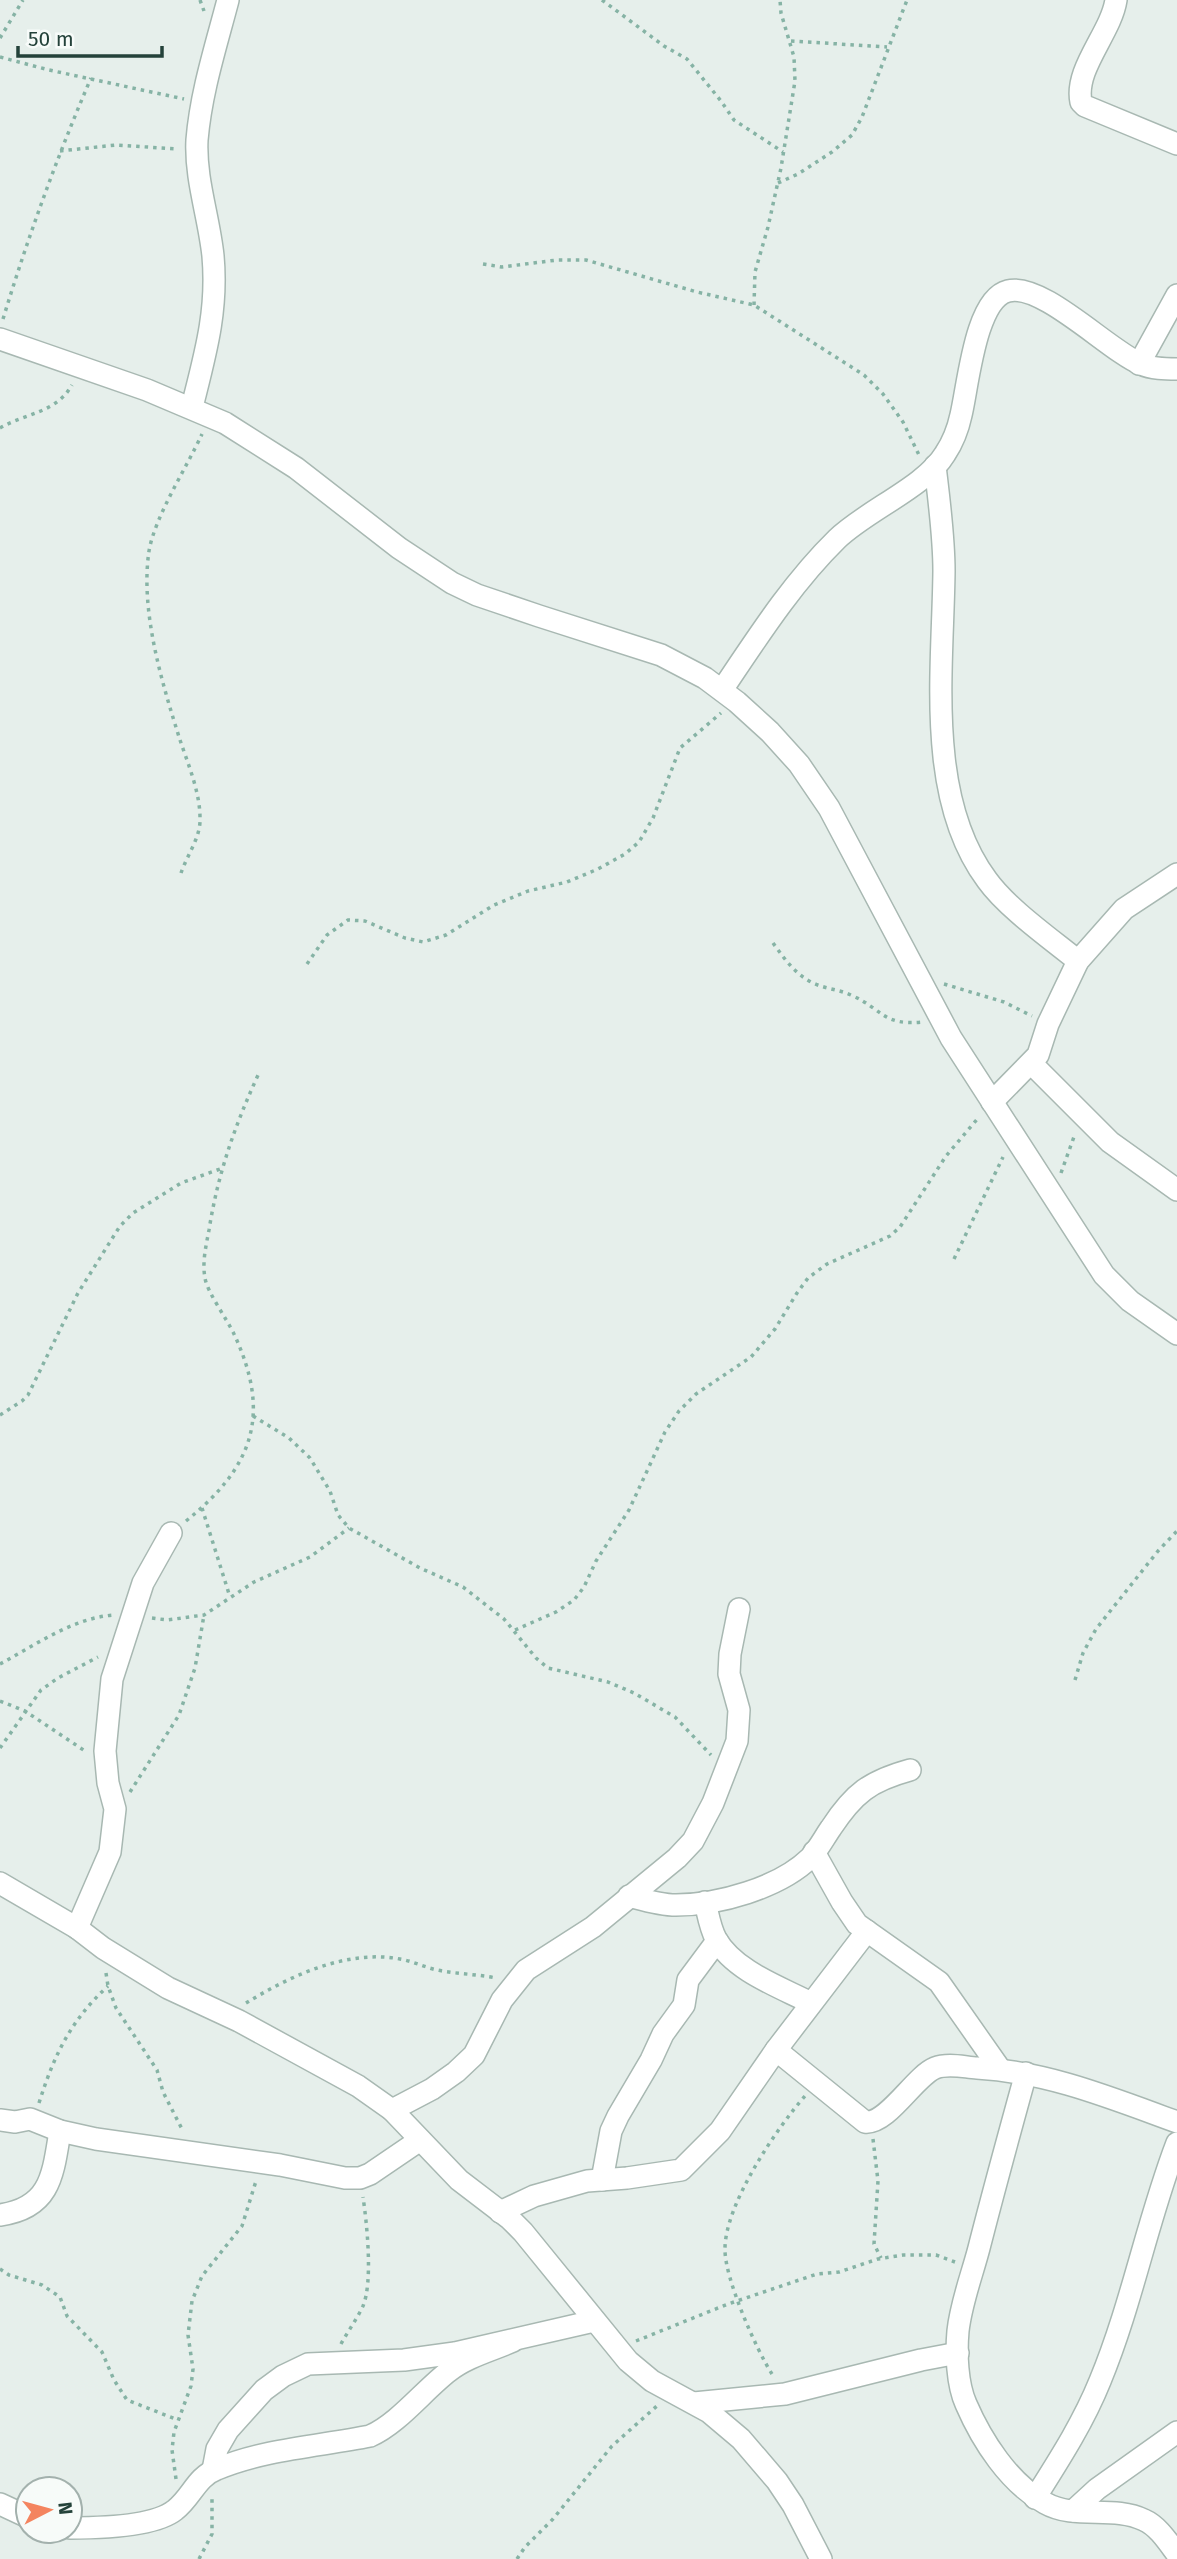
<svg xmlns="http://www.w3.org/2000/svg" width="1177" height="2559" font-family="'Fira Sans',sans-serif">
<rect width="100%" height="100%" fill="#e6efeb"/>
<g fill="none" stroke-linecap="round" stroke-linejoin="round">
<g stroke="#a8b8b2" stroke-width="24">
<g id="street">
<path d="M 1116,0 C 1111,33 1074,69 1081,102 L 1085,106 L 1177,144"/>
<path d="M 0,339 L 147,390 L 225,423 L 296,468 L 399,548 L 452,583 L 477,595 L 539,616 L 661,655 L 705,678 L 737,702 L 770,732 L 799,764 L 829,808 L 951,1038 L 1104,1275 L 1130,1301 L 1177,1334"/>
<path d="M 1139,364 L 1177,295"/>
<path d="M 192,407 C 205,355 218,311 213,256 C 209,217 195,179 197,140 C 201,92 216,46 228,0"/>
<path d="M 935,466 C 939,500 944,536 944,571 C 943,669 925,797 987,880 C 1007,908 1051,939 1078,961"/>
<path d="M 722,690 C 757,638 792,583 837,539 C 867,510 925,487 945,454 C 953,442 958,429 961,415 C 968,387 975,299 1008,291 C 1042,282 1109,351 1141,364 C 1152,369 1165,369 1177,369"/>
<path d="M 1032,1064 L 1110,1142 L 1177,1190"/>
<path d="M 992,1102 L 1038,1055 L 1048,1024 L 1078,961 L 1124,909 L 1177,874"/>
<path d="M 814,1852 L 842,1902 L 857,1924 L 939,1982 L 1000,2069"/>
<path d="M 0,1883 L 77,1928 L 103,1948 L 168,1988 L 239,2021 L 358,2086 L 392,2110 L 459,2180 L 510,2219 L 523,2232 L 628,2361 L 652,2381 L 709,2412 L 741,2439 L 777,2481 L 793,2505 L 821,2559"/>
<path d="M 629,1896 C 644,1900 660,1905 676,1905 C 718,1905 779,1888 810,1858 C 818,1850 824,1838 831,1828 C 854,1793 870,1781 910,1770"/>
<path d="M 705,1902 C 708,1914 710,1928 716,1939 C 734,1971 780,1987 811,2003"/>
<path d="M 77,1928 L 110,1852 L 115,1809 L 108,1783 L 105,1751 L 112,1679 L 143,1583 L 171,1533"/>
<path d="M 776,2050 L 865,2122 C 887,2125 915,2076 935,2068 C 948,2063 963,2067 977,2068 C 1048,2072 1111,2098 1177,2122"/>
<path d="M 1026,2073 C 1010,2131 994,2189 979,2248 C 972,2275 961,2303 958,2331 C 956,2353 957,2384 966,2404 C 982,2441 1009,2483 1045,2503 C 1075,2520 1113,2505 1144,2520 C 1158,2526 1168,2542 1177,2554"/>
<path d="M 392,2110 L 432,2089 L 456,2072 L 474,2055 L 502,2000 L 526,1970 L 593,1927 L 677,1858 L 693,1841 L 713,1803 L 737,1741 L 739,1710 L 729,1674 L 730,1654 L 739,1609"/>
<path d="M 0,2120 L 15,2122 L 30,2119 L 60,2131 L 96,2139 L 280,2165 L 345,2178 L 360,2178 L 370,2174 L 420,2140"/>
<path d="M 602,2180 L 611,2131 L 618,2116 L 651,2060 L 663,2034 L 684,2005 L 688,1980 L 717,1941"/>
<path d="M 500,2212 L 534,2196 L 587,2181 L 627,2178 L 681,2170 L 720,2131 L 776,2050 L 867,1931"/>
<path d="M 0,2215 C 51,2208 53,2174 60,2131"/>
<path d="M 694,2403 L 785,2394 L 921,2360 L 958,2353"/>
<path d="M 213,2470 L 217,2449 L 228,2430 L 264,2390 L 283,2376 L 308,2364 L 404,2360 L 455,2353 L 594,2321"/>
<path d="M 1035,2498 C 1059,2460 1083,2423 1100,2381 C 1132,2304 1147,2221 1177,2143"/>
<path d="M 0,2504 L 28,2517"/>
<path d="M 1073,2511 L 1097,2489 L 1177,2432"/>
<path d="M 70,2528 C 97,2528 154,2527 175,2510 C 192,2497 196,2477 217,2469 C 265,2449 320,2446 370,2436 C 398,2424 424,2390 449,2371 C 466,2357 493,2350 513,2341"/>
</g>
</g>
<g stroke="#86b3a5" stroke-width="3.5" stroke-dasharray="3.5 5" stroke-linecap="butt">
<path d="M 200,0 L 204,11"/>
<path d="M 602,0 L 664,46 L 687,59 L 721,101 L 734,120 L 783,152"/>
<path d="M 0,38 L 23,0"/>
<path d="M 791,41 L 887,47"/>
<path d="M 0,57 L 49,70 L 184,99"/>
<path d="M 60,151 L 116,145 L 177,149"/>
<path d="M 778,183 L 798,174 L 832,152 L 852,135 L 862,117 L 907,0"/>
<path d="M 483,264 L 502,267 L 557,260 L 586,260 L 697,292 L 754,305 L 864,375 L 883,394 L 903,422 L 919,455"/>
<path d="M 754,305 L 755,272 L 768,227 L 781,168 L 795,81 L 794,57 L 781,13 L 780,0"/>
<path d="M 3,319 C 28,237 57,157 91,78"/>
<path d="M 0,428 C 26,413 56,413 72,385"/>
<path d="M 181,873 C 187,855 201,837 200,818 C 200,792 188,764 180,740 C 162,683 140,611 149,551 C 155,516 187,467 202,434"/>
<path d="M 773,943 C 784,958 794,973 811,982 C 824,989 839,989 853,996 C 882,1009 883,1026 922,1022"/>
<path d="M 307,964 L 327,935 L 348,920 L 365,921 L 405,938 L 423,942 L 446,935 L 494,905 L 528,891 L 567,882 L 598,869 L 625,854 L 639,842 L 653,818 L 680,748 L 721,713"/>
<path d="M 944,984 L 1004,1002 L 1032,1016"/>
<path d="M 1061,1173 L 1075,1134"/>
<path d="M 954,1259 L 1003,1157"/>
<path d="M 0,1415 L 22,1401 L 28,1395 L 78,1293 L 120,1226 L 133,1213 L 181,1183 L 220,1169"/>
<path d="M 253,1416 L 289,1438 L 310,1458 L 330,1491 L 338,1515 L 349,1528 L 420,1568 L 463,1587 L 504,1619 L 536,1658 L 548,1668 L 608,1682 L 634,1693 L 675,1717 L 711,1755"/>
<path d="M 202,1508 L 230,1597"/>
<path d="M 186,1521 C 253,1467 272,1415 234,1334 C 227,1319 207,1292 205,1278 C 202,1262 206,1246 209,1230 C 218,1173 235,1125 259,1073"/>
<path d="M 152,1618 L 167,1620 L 204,1615 L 254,1582 L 310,1557 L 349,1528"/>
<path d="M 515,1630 L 556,1612 L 574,1600 L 584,1587 L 596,1561 L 629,1510 L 665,1432 L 679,1411 L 696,1394 L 751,1357 L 775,1329 L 797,1293 L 808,1278 L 827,1264 L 890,1236 L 900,1227 L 946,1156 L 979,1117"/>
<path d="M 0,1664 C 36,1645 72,1618 114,1615"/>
<path d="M 1075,1680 L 1083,1653 L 1096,1629 L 1158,1551 L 1177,1531"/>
<path d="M 0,1701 L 25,1711 L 85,1751"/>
<path d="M 0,1748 L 41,1690 L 58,1678 L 98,1657"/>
<path d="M 130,1792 L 179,1715 L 195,1668 L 204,1615"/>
<path d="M 106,1973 L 108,1986 L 116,2008 L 157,2070 L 163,2092 L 183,2131"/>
<path d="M 246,2003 C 290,1976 347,1949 400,1959 C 412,1961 424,1967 437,1970 C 456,1974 476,1974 496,1978"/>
<path d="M 39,2103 C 54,2055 71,2020 108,1986"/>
<path d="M 873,2139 L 878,2181 L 874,2244 L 881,2258"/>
<path d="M 0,2269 L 9,2275 L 42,2285 L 60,2297 L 67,2316 L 102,2352 L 114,2380 L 127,2400 L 178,2420"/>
<path d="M 636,2341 L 728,2304 L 817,2274 L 839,2272 L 878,2259 L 903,2255 L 936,2255 L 955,2262"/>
<path d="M 341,2344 C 348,2331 357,2319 363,2306 C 373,2282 367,2224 363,2197"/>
<path d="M 772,2374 C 756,2349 725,2279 725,2250 C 724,2206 776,2129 805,2096"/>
<path d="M 176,2479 L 172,2450 L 174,2432 L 191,2386 L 193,2369 L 188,2335 L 192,2301 L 202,2276 L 242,2226 L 256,2181"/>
<path d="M 199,2559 L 212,2534 L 212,2498"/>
<path d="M 517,2559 L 525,2547 L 553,2519 L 612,2446 L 658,2405"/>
</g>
<use href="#street" stroke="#fff" stroke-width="21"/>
</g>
<g transform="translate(49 2510) rotate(84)"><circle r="33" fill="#f7fbf9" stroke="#a3b1ad" stroke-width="2"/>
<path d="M0-5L12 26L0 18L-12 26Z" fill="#f4845f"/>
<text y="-10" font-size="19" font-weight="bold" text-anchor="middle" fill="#24423a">N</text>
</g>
<path d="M18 46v10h144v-10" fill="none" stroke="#24423a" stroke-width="3.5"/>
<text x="28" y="46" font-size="21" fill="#24423a" stroke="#f7fbf9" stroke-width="5" paint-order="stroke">50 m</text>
</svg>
